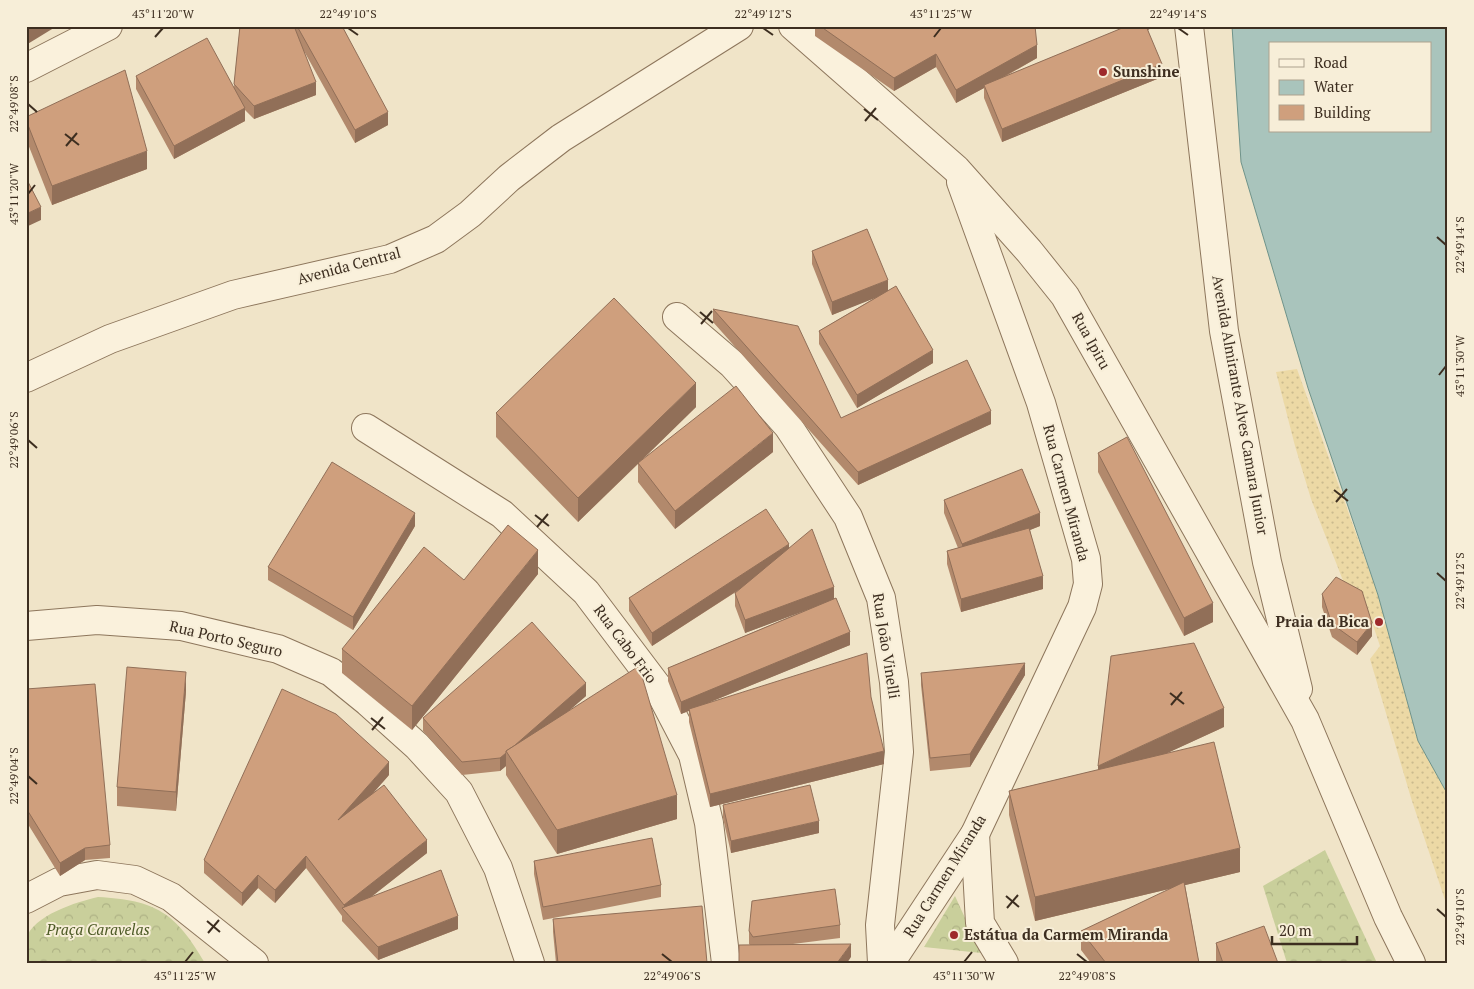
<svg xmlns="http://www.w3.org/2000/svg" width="1474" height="989" font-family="'PT Serif',serif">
<defs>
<pattern id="forest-crowns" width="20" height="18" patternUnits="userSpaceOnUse" patternTransform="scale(1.25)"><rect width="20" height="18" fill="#c9cf9b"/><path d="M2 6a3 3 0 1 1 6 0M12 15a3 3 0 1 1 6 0" fill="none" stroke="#aeb285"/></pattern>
<pattern id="sand-dots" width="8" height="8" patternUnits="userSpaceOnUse" patternTransform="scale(1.25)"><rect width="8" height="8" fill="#ecd9a5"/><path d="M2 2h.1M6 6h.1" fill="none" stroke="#cbbb8e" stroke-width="1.8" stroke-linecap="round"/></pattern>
</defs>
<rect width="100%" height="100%" fill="#f0e4c8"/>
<g fill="url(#forest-crowns)">
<path d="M 1325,850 L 1377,963 L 1287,963 L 1263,886 Z"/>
<path d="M 955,896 L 981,953 L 924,947 Z"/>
<path d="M 98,897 C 156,900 176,913 205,963 L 26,963 C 26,956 24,946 26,939 C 33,915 77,902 98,897 Z"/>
</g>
<path fill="url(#sand-dots)" d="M 1297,369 L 1378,595 L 1418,741 L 1448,795 L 1448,909 L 1411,798 L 1370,659 L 1380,646 L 1364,598 L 1344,583 L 1311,499 L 1295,446 L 1276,372 Z"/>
<path fill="#a9c4bc" stroke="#6f938a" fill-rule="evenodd" d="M 1232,26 L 1448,26 L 1448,795 L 1418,741 L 1378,595 L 1308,388 L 1241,162 ZM 1270,44 L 1430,44 L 1430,131 L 1270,131 Z"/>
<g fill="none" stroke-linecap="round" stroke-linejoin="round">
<g stroke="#8d765c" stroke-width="30">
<g id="minor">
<path d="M 793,26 L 956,169 L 1029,251 L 1065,296 L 1305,720 L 1388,917 L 1411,963"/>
<path d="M 1189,26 L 1224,331 L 1267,562 L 1298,689"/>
<path d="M 26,68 L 108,26"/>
<path d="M 677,317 L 732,364 L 788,426 L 848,517 L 881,598 L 894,682 L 899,752 L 880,925 L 882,963"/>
<path d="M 26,378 L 110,339 L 233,295 L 390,259 L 436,239 L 470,214 L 509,178 L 561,138 L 739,26"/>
<path d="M 366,428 L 502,514 L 586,592 L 657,686 L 693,755 L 709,823 L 726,963"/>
<path d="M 26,626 L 97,620 L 181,626 L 278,649 L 331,672 L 368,702 L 417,746 L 459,792 L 498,868 L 530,963"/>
<path d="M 975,834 L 980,923 L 1004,963"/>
<path d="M 26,899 L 59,882 L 97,875 L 135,880 L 171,897 L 254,963"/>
<path d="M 890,963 L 975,834 L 1082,607 L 1088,584 L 1086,559 L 1041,403 L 961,182"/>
</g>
</g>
<use href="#minor" stroke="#faf1dc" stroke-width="28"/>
</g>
<g fill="#b2896c">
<path d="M 240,26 L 342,26 L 388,125 L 355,143 L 304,51 L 316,95 L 254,119 L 245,110 L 245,121 L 174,159 L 136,89 L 136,76 L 234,87 Z"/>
<path d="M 815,26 L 1035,26 L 1037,58 L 1006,76 L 1123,28 L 1123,26 L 1154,26 L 1148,30 L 1162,77 L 1002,142 L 984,98 L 984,88 L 956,103 L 936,67 L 894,91 L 815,36 Z"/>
<path d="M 26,117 L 147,169 L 52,205 L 26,139 Z"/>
<path d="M 812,251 L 888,291 L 933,363 L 857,408 L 819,344 L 819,331 L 878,296 L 832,315 L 812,264 Z"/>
<path d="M 713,309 L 841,418 L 991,424 L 858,485 L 713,322 Z"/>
<path d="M 696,407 L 641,461 L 773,452 L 675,529 L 638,482 L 638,464 L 578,522 L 496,437 L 496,413 Z"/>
<path d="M 1098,453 L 1213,622 L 1184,636 L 1098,472 Z"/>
<path d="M 944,500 L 1040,526 L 1030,530 L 1043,589 L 961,612 L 947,564 L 947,551 L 958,548 L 944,513 Z"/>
<path d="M 415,526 L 353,630 L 268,580 L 268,567 Z"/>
<path d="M 789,548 L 834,599 L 850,645 L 710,702 L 871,697 L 884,764 L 710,807 L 689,722 L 689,711 L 681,714 L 668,681 L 668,668 L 823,603 L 745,633 L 735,606 L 735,593 L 742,588 L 652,646 L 629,611 L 629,598 Z"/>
<path d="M 538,574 L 412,730 L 342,673 L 342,649 L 464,580 Z"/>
<path d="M 1322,594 L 1372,636 L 1357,655 L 1332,637 L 1322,607 Z"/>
<path d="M 921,673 L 1025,675 L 970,767 L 930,771 L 921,685 Z"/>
<path d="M 26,689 L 110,845 L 110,858 L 85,860 L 60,876 L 26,821 Z"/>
<path d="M 186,691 L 176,811 L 117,806 L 117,787 Z"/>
<path d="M 586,696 L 566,712 L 677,819 L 557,854 L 506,775 L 506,766 L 500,771 L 462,775 L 423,731 L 423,718 Z"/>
<path d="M 1224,727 L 1167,753 L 1240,872 L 1185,885 L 1199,963 L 1091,963 L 1081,950 L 1081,931 L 1173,888 L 1035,921 L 1009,815 L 1009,791 L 1098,770 Z"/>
<path d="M 389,775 L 374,792 L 427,853 L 370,898 L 458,929 L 378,960 L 342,921 L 342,916 L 306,868 L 275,903 L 258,888 L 242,906 L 204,873 L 204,860 Z"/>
<path d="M 723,805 L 819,833 L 731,853 L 723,818 Z"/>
<path d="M 534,861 L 661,885 L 661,897 L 543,920 L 534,874 Z"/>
<path d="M 553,919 L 707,963 L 556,963 L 553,932 Z"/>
<path d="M 840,925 L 840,938 L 793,944 L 851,957 L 750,945 L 749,944 L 749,931 Z"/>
<path d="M 1216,943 L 1278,963 L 1216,963 Z"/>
</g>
<g fill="#916f58">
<path d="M 26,26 L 57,26 L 26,45 Z"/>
<path d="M 1143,26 L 1154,26 L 1143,33 Z"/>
<path d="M 1037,45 L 1037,58 L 985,87 L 984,85 L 984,88 L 956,103 L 956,90 Z"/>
<path d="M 936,54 L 936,67 L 894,91 L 894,78 Z"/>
<path d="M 1162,64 L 1162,77 L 1002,142 L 1002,129 Z"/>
<path d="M 316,82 L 316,95 L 254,119 L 254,106 Z"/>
<path d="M 245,108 L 245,121 L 174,159 L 174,146 Z"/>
<path d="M 388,112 L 388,125 L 355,143 L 355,130 Z"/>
<path d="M 147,151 L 147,169 L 52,205 L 52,186 Z"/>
<path d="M 41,207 L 41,220 L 26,227 L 26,214 Z"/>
<path d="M 888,280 L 888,293 L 832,315 L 832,302 Z"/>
<path d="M 933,350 L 933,363 L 857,408 L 857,395 Z"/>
<path d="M 696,383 L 696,407 L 578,522 L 578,498 Z"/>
<path d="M 991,411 L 991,424 L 858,485 L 858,472 Z"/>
<path d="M 773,433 L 773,452 L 675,529 L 675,511 Z"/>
<path d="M 415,513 L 415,526 L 353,630 L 353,617 Z"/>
<path d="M 1040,513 L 1040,526 L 962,557 L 962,544 Z"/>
<path d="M 789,544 L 789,557 L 652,646 L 652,633 Z"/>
<path d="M 538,550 L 538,574 L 412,730 L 412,706 Z"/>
<path d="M 1043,576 L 1043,589 L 961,612 L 961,599 Z"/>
<path d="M 834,587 L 834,600 L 745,633 L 745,620 Z"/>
<path d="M 1213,603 L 1213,622 L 1184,636 L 1184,618 Z"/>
<path d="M 1372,623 L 1372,636 L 1357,655 L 1357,642 Z"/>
<path d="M 850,632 L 850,645 L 681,714 L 681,702 Z"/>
<path d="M 1025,663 L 1025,675 L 970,767 L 970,754 Z"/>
<path d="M 186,672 L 186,691 L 176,811 L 176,792 Z"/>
<path d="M 586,683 L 586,696 L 512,761 L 507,752 Z"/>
<path d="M 1224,708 L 1224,727 L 1098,785 L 1098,766 Z"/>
<path d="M 884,751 L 884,764 L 710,807 L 710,794 Z"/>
<path d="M 506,753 L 506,766 L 500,771 L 500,758 Z"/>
<path d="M 389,762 L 389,775 L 338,833 L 338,820 Z"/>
<path d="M 677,795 L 677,819 L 557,854 L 557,830 Z"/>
<path d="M 819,821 L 819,833 L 731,853 L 731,841 Z"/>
<path d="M 427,840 L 427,853 L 348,915 L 344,910 L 344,905 Z"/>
<path d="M 85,848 L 85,860 L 60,876 L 60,863 Z"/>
<path d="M 1240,848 L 1240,872 L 1035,921 L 1035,897 Z"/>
<path d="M 306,856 L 306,868 L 275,903 L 275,890 Z"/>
<path d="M 258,875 L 258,888 L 242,906 L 242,893 Z"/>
<path d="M 458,916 L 458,929 L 378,960 L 378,947 Z"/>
<path d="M 851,944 L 851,957 L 847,963 L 837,963 Z"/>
</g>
<g fill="#cf9f7d" stroke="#916f58">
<path d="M 240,26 L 294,26 L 316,82 L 254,106 L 234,84 Z"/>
<path d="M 297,26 L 342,26 L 388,112 L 355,130 Z"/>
<path d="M 820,26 L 1035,26 L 1037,45 L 956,90 L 936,54 L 894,78 Z"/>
<path d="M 1127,26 L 1146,26 L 1162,64 L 1002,129 L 984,85 Z"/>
<path d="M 207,38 L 245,108 L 174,146 L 136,76 Z"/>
<path d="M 125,70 L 147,151 L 52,186 L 26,120 L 26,117 Z"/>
<path d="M 26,178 L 41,207 L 26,214 Z"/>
<path d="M 867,229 L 888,280 L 832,302 L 812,251 Z"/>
<path d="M 896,286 L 933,350 L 857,395 L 819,331 Z"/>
<path d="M 614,298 L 696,383 L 578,498 L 496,413 Z"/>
<path d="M 713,309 L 798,326 L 841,418 L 967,360 L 991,411 L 858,472 Z"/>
<path d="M 736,386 L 773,433 L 675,511 L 638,463 Z"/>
<path d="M 1127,437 L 1213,603 L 1184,618 L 1098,453 Z"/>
<path d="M 332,462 L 415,513 L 353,617 L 268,567 Z"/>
<path d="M 1022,469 L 1040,513 L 962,544 L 944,500 Z"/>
<path d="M 766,509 L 789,544 L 652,633 L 629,598 Z"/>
<path d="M 508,525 L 538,550 L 412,706 L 342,649 L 424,547 L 464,580 Z"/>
<path d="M 1029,528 L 1043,576 L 961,599 L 947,551 Z"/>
<path d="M 812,529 L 834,587 L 745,620 L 735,593 Z"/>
<path d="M 1336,577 L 1362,591 L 1372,623 L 1357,642 L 1332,624 L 1322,594 Z"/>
<path d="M 836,598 L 850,632 L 681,702 L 668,668 Z"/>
<path d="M 532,622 L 586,683 L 514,746 L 506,751 L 506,753 L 500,758 L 462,762 L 423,718 Z"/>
<path d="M 1194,643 L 1224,708 L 1098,766 L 1111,656 Z"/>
<path d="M 867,653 L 871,697 L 884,751 L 710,794 L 689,709 Z"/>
<path d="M 1025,663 L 970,754 L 930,758 L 921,673 Z"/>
<path d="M 639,666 L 677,795 L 557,830 L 506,751 Z"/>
<path d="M 127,667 L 186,672 L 176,792 L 117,787 Z"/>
<path d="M 95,684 L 110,845 L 85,848 L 60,863 L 26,808 L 26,689 Z"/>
<path d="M 282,689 L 336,714 L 389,762 L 338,820 L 384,785 L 427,840 L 344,905 L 306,856 L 275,890 L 258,875 L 242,893 L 204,860 Z"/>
<path d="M 1214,742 L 1240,848 L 1035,897 L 1009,791 Z"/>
<path d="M 810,785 L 819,821 L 731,841 L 723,805 Z"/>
<path d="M 652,838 L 661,885 L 543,907 L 534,861 Z"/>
<path d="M 441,870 L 458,916 L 378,947 L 342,908 Z"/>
<path d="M 1184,882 L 1199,963 L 1106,963 L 1081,931 Z"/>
<path d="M 835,889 L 840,925 L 753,937 L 749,931 L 752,901 Z"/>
<path d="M 702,906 L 707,963 L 558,963 L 553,919 Z"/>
<path d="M 1264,926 L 1278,963 L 1223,963 L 1216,943 Z"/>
<path d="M 851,944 L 837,963 L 739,963 L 739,945 Z"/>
</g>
<path fill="none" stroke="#3d2e20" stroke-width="2" d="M 348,28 L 358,35M 763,28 L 773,35M 1178,28 L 1188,35M 155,37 L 163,28M 934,37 L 941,28M 28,104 L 37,112M 864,109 L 878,120M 865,121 L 876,108M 65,134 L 79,145M 66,146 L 77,133M 28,194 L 35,185M 1437,237 L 1446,245M 700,312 L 713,323M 701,324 L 712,311M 1439,375 L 1446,366M 28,440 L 37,448M 1334,490 L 1348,501M 1336,502 L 1347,489M 535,515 L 549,526M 537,527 L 548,514M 1437,573 L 1446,581M 1170,693 L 1184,704M 1171,705 L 1182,692M 371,718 L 385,729M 372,730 L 383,717M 28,776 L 37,784M 1006,896 L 1019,907M 1007,908 L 1018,895M 1437,909 L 1446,917M 207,921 L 220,932M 208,933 L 219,920M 662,954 L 672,962M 1077,954 L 1087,962M 185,962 L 193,952M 964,962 L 972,952"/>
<g fill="#9e2a2b" stroke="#f7eed8" stroke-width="2">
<circle cx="1103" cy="72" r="5"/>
<circle cx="1379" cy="622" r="5"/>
<circle cx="954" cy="935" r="5"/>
</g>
<g text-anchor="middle" stroke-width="4" stroke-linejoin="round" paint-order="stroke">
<g font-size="15" font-weight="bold" fill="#3d2e20" stroke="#f7eed8" text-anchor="start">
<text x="1113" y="77">Sunshine</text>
<text x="1369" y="627" text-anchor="end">Praia da Bica</text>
<text x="964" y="940">Estátua da Carmem Miranda</text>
</g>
<g font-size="15" fill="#3d2e20" stroke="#f7eed8">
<text transform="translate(349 266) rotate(-15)" y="5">Avenida Central</text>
<text transform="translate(1091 341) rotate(61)" y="5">Rua Ipiru</text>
<text transform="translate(1240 405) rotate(80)" y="5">Avenida Almirante Alves Camara Junior</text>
<text transform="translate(1066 493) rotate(75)" y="5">Rua Carmen Miranda</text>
<text transform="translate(226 639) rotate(13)" y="5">Rua Porto Seguro</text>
<text transform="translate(625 644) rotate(53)" y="5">Rua Cabo Frio</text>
<text transform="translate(886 646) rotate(81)" y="5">Rua João Vinelli</text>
<text transform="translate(945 876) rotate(-58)" y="5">Rua Carmen Miranda</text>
</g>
<g font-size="15" font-style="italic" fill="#4d5a26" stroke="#f7eed8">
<text x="98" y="935">Praça Caravelas</text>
</g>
</g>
<rect width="1474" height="989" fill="none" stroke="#f7eed8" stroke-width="55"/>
<rect x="1269" y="42" width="162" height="90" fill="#f7eed8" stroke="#ada18e"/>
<rect x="1279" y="59" width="25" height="8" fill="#faf1dc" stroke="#ada18e"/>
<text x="1314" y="68" font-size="15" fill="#3d2e20">Road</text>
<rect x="1279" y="80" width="25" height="15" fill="#a9c4bc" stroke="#ada18e"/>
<text x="1314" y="92" font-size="15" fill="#3d2e20">Water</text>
<rect x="1279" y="105" width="25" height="15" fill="#cf9f7d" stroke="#ada18e"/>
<text x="1314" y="118" font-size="15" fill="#3d2e20">Building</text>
<path d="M1272 936v8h85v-8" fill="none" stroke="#3d2e20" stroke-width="2.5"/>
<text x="1279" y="936" font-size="15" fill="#3d2e20" stroke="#f7eed8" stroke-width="4" paint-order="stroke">20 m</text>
<rect x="28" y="28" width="1418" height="934" fill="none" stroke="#3d2e20" stroke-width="2"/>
<g font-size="12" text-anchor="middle" fill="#3d2e20">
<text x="163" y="18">43°11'20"W</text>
<text x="348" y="18">22°49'10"S</text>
<text x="763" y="18">22°49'12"S</text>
<text x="941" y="18">43°11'25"W</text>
<text x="1178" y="18">22°49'14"S</text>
<text transform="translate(14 104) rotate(-90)" y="4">22°49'08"S</text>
<text transform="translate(14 194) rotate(-90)" y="4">43°11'20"W</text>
<text transform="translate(1460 245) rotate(-90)" y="4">22°49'14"S</text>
<text transform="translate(1460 366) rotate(-90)" y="4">43°11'30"W</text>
<text transform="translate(14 440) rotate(-90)" y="4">22°49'06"S</text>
<text transform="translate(1460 581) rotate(-90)" y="4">22°49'12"S</text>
<text transform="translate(14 776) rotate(-90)" y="4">22°49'04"S</text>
<text transform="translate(1460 917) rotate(-90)" y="4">22°49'10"S</text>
<text x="185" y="980">43°11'25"W</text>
<text x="672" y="980">22°49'06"S</text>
<text x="964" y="980">43°11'30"W</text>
<text x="1087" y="980">22°49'08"S</text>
</g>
</svg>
